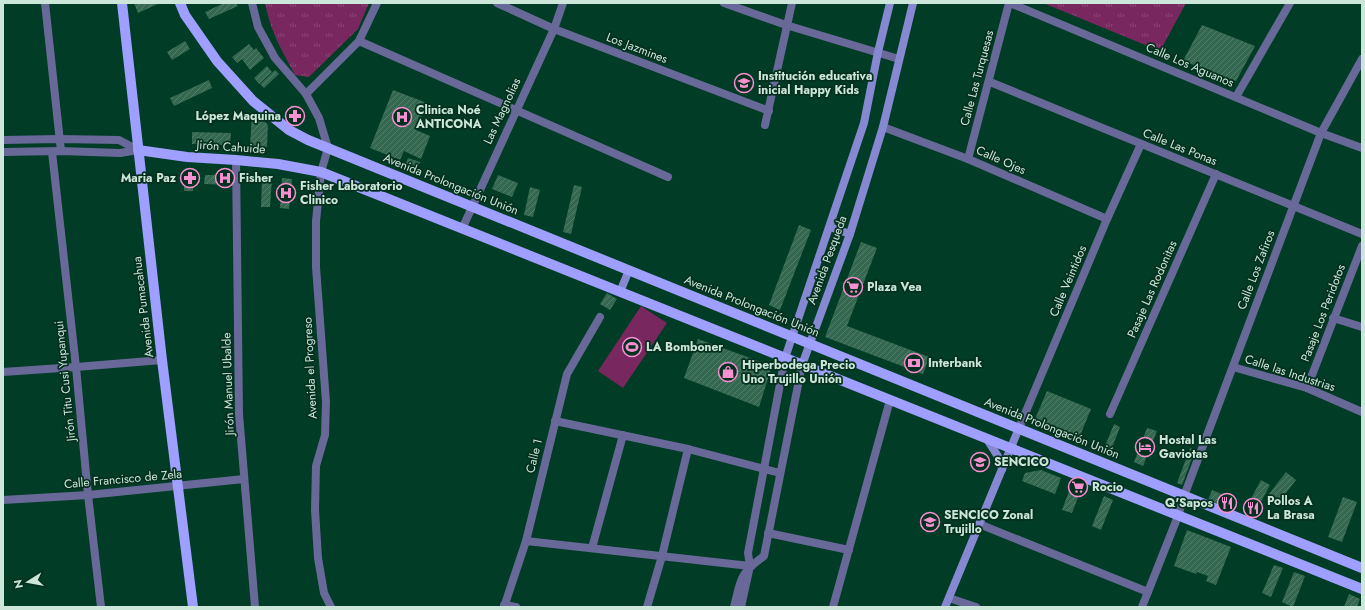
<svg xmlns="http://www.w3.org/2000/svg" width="1365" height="610" font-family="Jost,sans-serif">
<defs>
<pattern id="grass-tufts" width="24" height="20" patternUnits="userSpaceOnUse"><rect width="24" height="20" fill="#78275f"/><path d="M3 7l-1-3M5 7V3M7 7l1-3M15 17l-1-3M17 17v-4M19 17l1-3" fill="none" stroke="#8a4675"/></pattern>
<pattern id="building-hatch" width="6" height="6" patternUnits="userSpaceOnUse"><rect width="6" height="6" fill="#346850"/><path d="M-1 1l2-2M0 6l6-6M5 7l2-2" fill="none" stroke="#507e69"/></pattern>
</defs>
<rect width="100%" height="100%" fill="#003c26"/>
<g fill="url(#grass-tufts)">
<path d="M 265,3 L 369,3 L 358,29 L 309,77 L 295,75 C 281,49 271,33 265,3 Z"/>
<path d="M 1043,3 L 1186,3 L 1160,51 Z"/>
</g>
<path fill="#78275f" d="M 641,306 L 667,323 L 623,388 L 598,371 Z"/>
<g fill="url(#building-hatch)">
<path d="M 134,3 L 160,3 L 138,13 Z"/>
<path d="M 224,3 L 236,3 L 238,6 L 209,19 L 205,12 Z"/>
<path d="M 1202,25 L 1255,46 L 1236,81 L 1183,61 Z"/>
<path d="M 185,41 L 190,49 L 172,60 L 167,52 Z"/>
<path d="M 249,44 L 254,50 L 256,48 L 264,58 L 250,70 L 242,59 L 237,63 L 232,57 Z"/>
<path d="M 267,66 L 272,72 L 259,84 L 254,78 Z"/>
<path d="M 275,70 L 279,74 L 264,88 L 260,84 Z"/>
<path d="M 209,80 L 212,88 L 174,106 L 170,98 Z"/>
<path d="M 393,90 L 427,103 L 416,130 L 430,136 L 421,159 L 404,151 L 400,160 L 370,148 Z"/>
<path d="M 292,105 L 304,115 L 296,124 L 285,113 Z"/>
<path d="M 252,113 L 257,113 L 268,125 L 267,147 L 250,146 Z"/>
<path d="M 192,132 L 231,133 L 230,145 L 192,144 Z"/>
<path d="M 408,158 L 420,162 L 416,172 L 404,168 Z"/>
<rect x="184" y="175" width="9" height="16"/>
<path d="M 205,175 L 229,175 L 228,185 L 204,184 Z"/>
<path d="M 498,175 L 518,183 L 512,197 L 492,189 Z"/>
<path d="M 282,178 L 292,179 L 289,209 L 280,208 Z"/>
<path d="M 262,179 L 272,179 L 270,207 L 261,207 Z"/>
<path d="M 574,185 L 582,187 L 571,234 L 563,232 Z"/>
<path d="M 530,187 L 540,190 L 533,217 L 524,215 Z"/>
<path d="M 799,225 L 811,230 L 780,310 L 769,305 Z"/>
<path d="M 861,242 L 877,248 L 847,326 L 929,357 L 923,374 L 825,337 Z"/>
<path d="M 607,293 L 617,299 L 610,310 L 600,304 Z"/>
<path d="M 698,339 L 772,366 L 759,407 L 684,378 Z"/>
<path d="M 1047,391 L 1091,409 L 1077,443 L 1039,427 L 1035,419 Z"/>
<path d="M 1114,424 L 1120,427 L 1110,453 L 1103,451 Z"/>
<path d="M 1147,428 L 1157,431 L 1143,466 L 1134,462 Z"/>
<path d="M 1190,448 L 1195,450 L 1182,485 L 1177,483 Z"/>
<path d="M 1041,470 L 1061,478 L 1055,494 L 1022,481 L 1025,473 Z"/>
<path d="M 1286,472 L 1296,480 L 1279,502 L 1269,494 Z"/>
<path d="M 1261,480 L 1270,485 L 1255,513 L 1246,508 Z"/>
<path d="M 1072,483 L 1082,487 L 1072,513 L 1062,510 Z"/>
<path d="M 1212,490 L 1226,496 L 1227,493 L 1232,496 L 1227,507 L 1208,500 Z"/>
<path d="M 1104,496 L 1113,500 L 1101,530 L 1092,526 Z"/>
<path d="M 1343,497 L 1357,502 L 1342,542 L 1328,537 Z"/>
<path d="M 1187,530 L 1231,547 L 1216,585 L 1206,581 L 1208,576 L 1197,572 L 1196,574 L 1174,566 Z"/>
<path d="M 1274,565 L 1283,568 L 1271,597 L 1262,593 Z"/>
<path d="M 1294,572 L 1305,576 L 1293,607 L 1282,602 Z"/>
<path d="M 1349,594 L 1360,599 L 1357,607 L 1344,607 Z"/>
</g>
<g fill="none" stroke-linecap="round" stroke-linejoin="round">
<g stroke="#686998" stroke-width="8">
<path d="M 45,3 L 61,151"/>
<path d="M 252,3 L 258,27 L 275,58 L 306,94 L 319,118 L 328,148 L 321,172 L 316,221 L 316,267 L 326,402 L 325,435 L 316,466 L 315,510 L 318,558 L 324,593 L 331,607"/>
<path d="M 497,3 L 554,29 L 769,111"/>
<path d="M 724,3 L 786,25 L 899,59"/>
<path d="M 1010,3 L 1321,133 L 1362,148"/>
<path d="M 359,41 L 668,177"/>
<path d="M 990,82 L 1362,234"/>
<path d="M 306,94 L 359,41 L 377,3"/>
<path d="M 1236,97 L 1290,3"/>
<path d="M 765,125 L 792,3"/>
<path d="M 883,127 L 968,159 L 1107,219"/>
<path d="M 3,140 L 59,139 L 119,140 L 138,150"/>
<path d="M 3,152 L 61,151 L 120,153 L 138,150"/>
<path d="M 52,152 L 76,367 L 88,495 L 101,607"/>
<path d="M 968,159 L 1009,3"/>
<path d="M 236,160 L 239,414 L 255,607"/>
<path d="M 462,229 L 554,29 L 563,3"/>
<path d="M 1333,318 L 1362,327"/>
<path d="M 1233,367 L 1307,388 L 1362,412"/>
<path d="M 3,372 L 76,367 L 162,360"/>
<path d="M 1307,388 L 1362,246"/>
<path d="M 1110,414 L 1216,174"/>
<path d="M 555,421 L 688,449 L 780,473"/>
<path d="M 1019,428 L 1107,219 L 1141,144"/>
<path d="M 3,500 L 88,495 L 244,479"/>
<path d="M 979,524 L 1148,592"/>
<path d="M 768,533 L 849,550"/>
<path d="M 526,541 L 750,566"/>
<path d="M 592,548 L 623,435"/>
<path d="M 949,598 L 976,607"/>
<path d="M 504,605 L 516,607"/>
<path d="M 504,607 L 526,541 L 567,374 L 600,317"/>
<path d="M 647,607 L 662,556 L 688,449"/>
<path d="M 734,607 C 741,579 739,574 764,556 L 802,365"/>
<path d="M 741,607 L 750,566 L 748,553 L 785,358"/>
<path d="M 833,607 L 890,400"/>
<path d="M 1142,607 L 1178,516 L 1184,496 L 1321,133 L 1362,59"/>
</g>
<g stroke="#8788d2" stroke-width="8">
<path d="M 830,227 L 850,234"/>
<path d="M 620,292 L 629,270"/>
<path d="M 785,358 L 864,123 L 878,52 L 890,3"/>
<path d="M 802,365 L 850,234 L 883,127 L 913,3"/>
<path d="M 987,439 L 999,458 L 1002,469"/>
<path d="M 945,607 L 1019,428"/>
</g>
<g stroke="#9e9ffe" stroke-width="10">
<path d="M 122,3 L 162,360 L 193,607"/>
<path d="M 180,3 L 185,15 L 217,61 L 253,101 L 289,130 L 308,140 L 1362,568"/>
<path d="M 138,150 L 187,157 L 236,160 L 278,164 L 321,172 L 1362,589"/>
</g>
</g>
<defs>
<g id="school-ring" transform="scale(1)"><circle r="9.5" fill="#05301f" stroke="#f690d1" stroke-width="1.5"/><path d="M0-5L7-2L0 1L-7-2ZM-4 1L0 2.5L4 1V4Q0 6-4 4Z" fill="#f690d1"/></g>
<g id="pharmacy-ring" transform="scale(1)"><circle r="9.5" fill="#05301f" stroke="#f690d1" stroke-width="1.5"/><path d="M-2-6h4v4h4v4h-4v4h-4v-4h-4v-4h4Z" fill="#f690d1"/></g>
<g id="hospital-ring" transform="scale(1)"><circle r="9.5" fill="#05301f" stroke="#f690d1" stroke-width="1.5"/><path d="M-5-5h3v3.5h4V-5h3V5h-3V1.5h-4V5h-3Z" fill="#f690d1"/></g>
<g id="supermarket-ring" transform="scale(1)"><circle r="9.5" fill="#05301f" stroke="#f690d1" stroke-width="1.5"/><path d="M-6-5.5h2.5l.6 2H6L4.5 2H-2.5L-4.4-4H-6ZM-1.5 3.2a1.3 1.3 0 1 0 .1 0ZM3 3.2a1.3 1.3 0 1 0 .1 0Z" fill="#f690d1"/></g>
<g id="stadium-ring" transform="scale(1)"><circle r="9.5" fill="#05301f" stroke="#f690d1" stroke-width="1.5"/><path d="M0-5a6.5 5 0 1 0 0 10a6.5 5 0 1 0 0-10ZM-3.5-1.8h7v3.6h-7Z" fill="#f690d1"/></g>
<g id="bank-ring" transform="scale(1)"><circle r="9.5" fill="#05301f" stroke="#f690d1" stroke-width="1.5"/><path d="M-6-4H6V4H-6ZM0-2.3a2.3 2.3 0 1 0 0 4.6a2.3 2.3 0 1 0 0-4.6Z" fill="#f690d1"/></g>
<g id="shop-ring" transform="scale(1)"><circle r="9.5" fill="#05301f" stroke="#f690d1" stroke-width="1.5"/><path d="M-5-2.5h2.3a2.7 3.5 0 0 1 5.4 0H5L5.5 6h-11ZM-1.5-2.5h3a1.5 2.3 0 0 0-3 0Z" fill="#f690d1"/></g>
<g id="hotel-ring" transform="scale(1)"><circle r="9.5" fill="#05301f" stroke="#f690d1" stroke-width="1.5"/><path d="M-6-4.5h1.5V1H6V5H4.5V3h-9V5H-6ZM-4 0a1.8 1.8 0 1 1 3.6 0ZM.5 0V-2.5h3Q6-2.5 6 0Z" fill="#f690d1"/></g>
<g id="restaurant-ring" transform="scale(1)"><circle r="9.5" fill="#05301f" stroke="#f690d1" stroke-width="1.5"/><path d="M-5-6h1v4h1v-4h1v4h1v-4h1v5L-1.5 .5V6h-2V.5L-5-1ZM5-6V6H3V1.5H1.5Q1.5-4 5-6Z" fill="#f690d1"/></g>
<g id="university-ring" transform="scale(1)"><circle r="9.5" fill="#05301f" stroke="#f690d1" stroke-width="1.5"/><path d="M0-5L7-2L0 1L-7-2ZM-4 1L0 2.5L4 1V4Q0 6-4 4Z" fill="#f690d1"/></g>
</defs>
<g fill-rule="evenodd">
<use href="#school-ring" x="744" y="83"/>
<use href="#pharmacy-ring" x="295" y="116"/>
<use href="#hospital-ring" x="402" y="117"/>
<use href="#pharmacy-ring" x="190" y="178"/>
<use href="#hospital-ring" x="225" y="178"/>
<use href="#hospital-ring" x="286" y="193"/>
<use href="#supermarket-ring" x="853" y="287"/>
<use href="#stadium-ring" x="632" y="347"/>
<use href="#bank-ring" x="914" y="363"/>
<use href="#shop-ring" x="728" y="372"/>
<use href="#hotel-ring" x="1145" y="447"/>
<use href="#school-ring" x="980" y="462"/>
<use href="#supermarket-ring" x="1078" y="487"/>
<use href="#restaurant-ring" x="1227" y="503"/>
<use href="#restaurant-ring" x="1253" y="508"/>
<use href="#university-ring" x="930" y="522"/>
</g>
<g text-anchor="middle" stroke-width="3.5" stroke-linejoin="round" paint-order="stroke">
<g font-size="12" fill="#cce7d9" stroke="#05301f">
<text transform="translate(637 48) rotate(21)" y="4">Los Jazmines</text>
<text transform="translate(1190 65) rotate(23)" y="4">Calle Los Aguanos</text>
<text transform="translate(977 78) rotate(-75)" y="4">Calle Las Turquesas</text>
<text transform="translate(502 111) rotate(-65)" y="4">Las Magnolias</text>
<text transform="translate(231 147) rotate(4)" y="4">Jirón Cahuide</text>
<text transform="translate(1180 147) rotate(22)" y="4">Calle Las Ponas</text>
<text transform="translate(1001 160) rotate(24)" y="4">Calle Ojes</text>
<text transform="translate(451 184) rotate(22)" y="4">Avenida Prolongación Unión</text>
<text transform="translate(827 260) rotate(-70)" y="4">Avenida Pesqueda</text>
<text transform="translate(1256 270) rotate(-69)" y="4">Calle Los Zafiros</text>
<text transform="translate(1068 281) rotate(-67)" y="4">Calle Veintidos</text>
<text transform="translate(1152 289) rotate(-66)" y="4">Pasaje Las Rodonitas</text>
<text transform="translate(752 306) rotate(22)" y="4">Avenida Prolongación Unión</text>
<text transform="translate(143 307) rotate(-97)" y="4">Avenida Pumacahua</text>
<text transform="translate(1323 313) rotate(-69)" y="4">Pasaje Los Peridotos</text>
<text transform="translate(310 368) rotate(-93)" y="4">Avenida el Progreso</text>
<text transform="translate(1290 373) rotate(18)" y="4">Calle las Industrias</text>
<text transform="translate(65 381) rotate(-96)" y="4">Jirón Titu Cusi Yupanqui</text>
<text transform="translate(228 384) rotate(-92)" y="4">Jirón Manuel Ubalde</text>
<text transform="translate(1052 428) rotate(22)" y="4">Avenida Prolongación Unión</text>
<text transform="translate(534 456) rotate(-76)" y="4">Calle 1</text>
<text transform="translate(123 479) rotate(-5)" y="4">Calle Francisco de Zela</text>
</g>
<g font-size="12" font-weight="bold" fill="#cce7d9" stroke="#05301f" text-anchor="start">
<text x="758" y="80">Institución educativa<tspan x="758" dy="14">inicial Happy Kids</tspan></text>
<text x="416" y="114">Clinica Noé<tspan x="416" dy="14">ANTICONA</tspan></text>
<text x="281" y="120" text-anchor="end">López Maquina</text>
<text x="176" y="182" text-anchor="end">Maria Paz</text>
<text x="239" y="182">Fisher</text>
<text x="300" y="190">Fisher Laboratorio<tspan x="300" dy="14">Clinico</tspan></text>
<text x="867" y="291">Plaza Vea</text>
<text x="646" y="351">LA Bomboner</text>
<text x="928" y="367">Interbank</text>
<text x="742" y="369">Hiperbodega Precio<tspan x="742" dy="14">Uno Trujillo Unión</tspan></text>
<text x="1159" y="444">Hostal Las<tspan x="1159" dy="14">Gaviotas</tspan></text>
<text x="994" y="466">SENCICO</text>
<text x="1092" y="491">Rocio</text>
<text x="1267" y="505">Pollos A<tspan x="1267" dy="14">La Brasa</tspan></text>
<text x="1213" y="507" text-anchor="end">Q'Sapos</text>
<text x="944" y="519">SENCICO Zonal<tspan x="944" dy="14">Trujillo</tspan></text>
</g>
</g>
<rect width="1365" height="610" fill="none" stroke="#cce7d9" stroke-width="8"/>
<g transform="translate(28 582) rotate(259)" stroke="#05301f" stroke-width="3" paint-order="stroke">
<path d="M0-3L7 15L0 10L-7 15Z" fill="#cce7d9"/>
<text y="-6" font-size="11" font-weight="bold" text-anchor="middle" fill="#cce7d9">N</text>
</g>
</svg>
